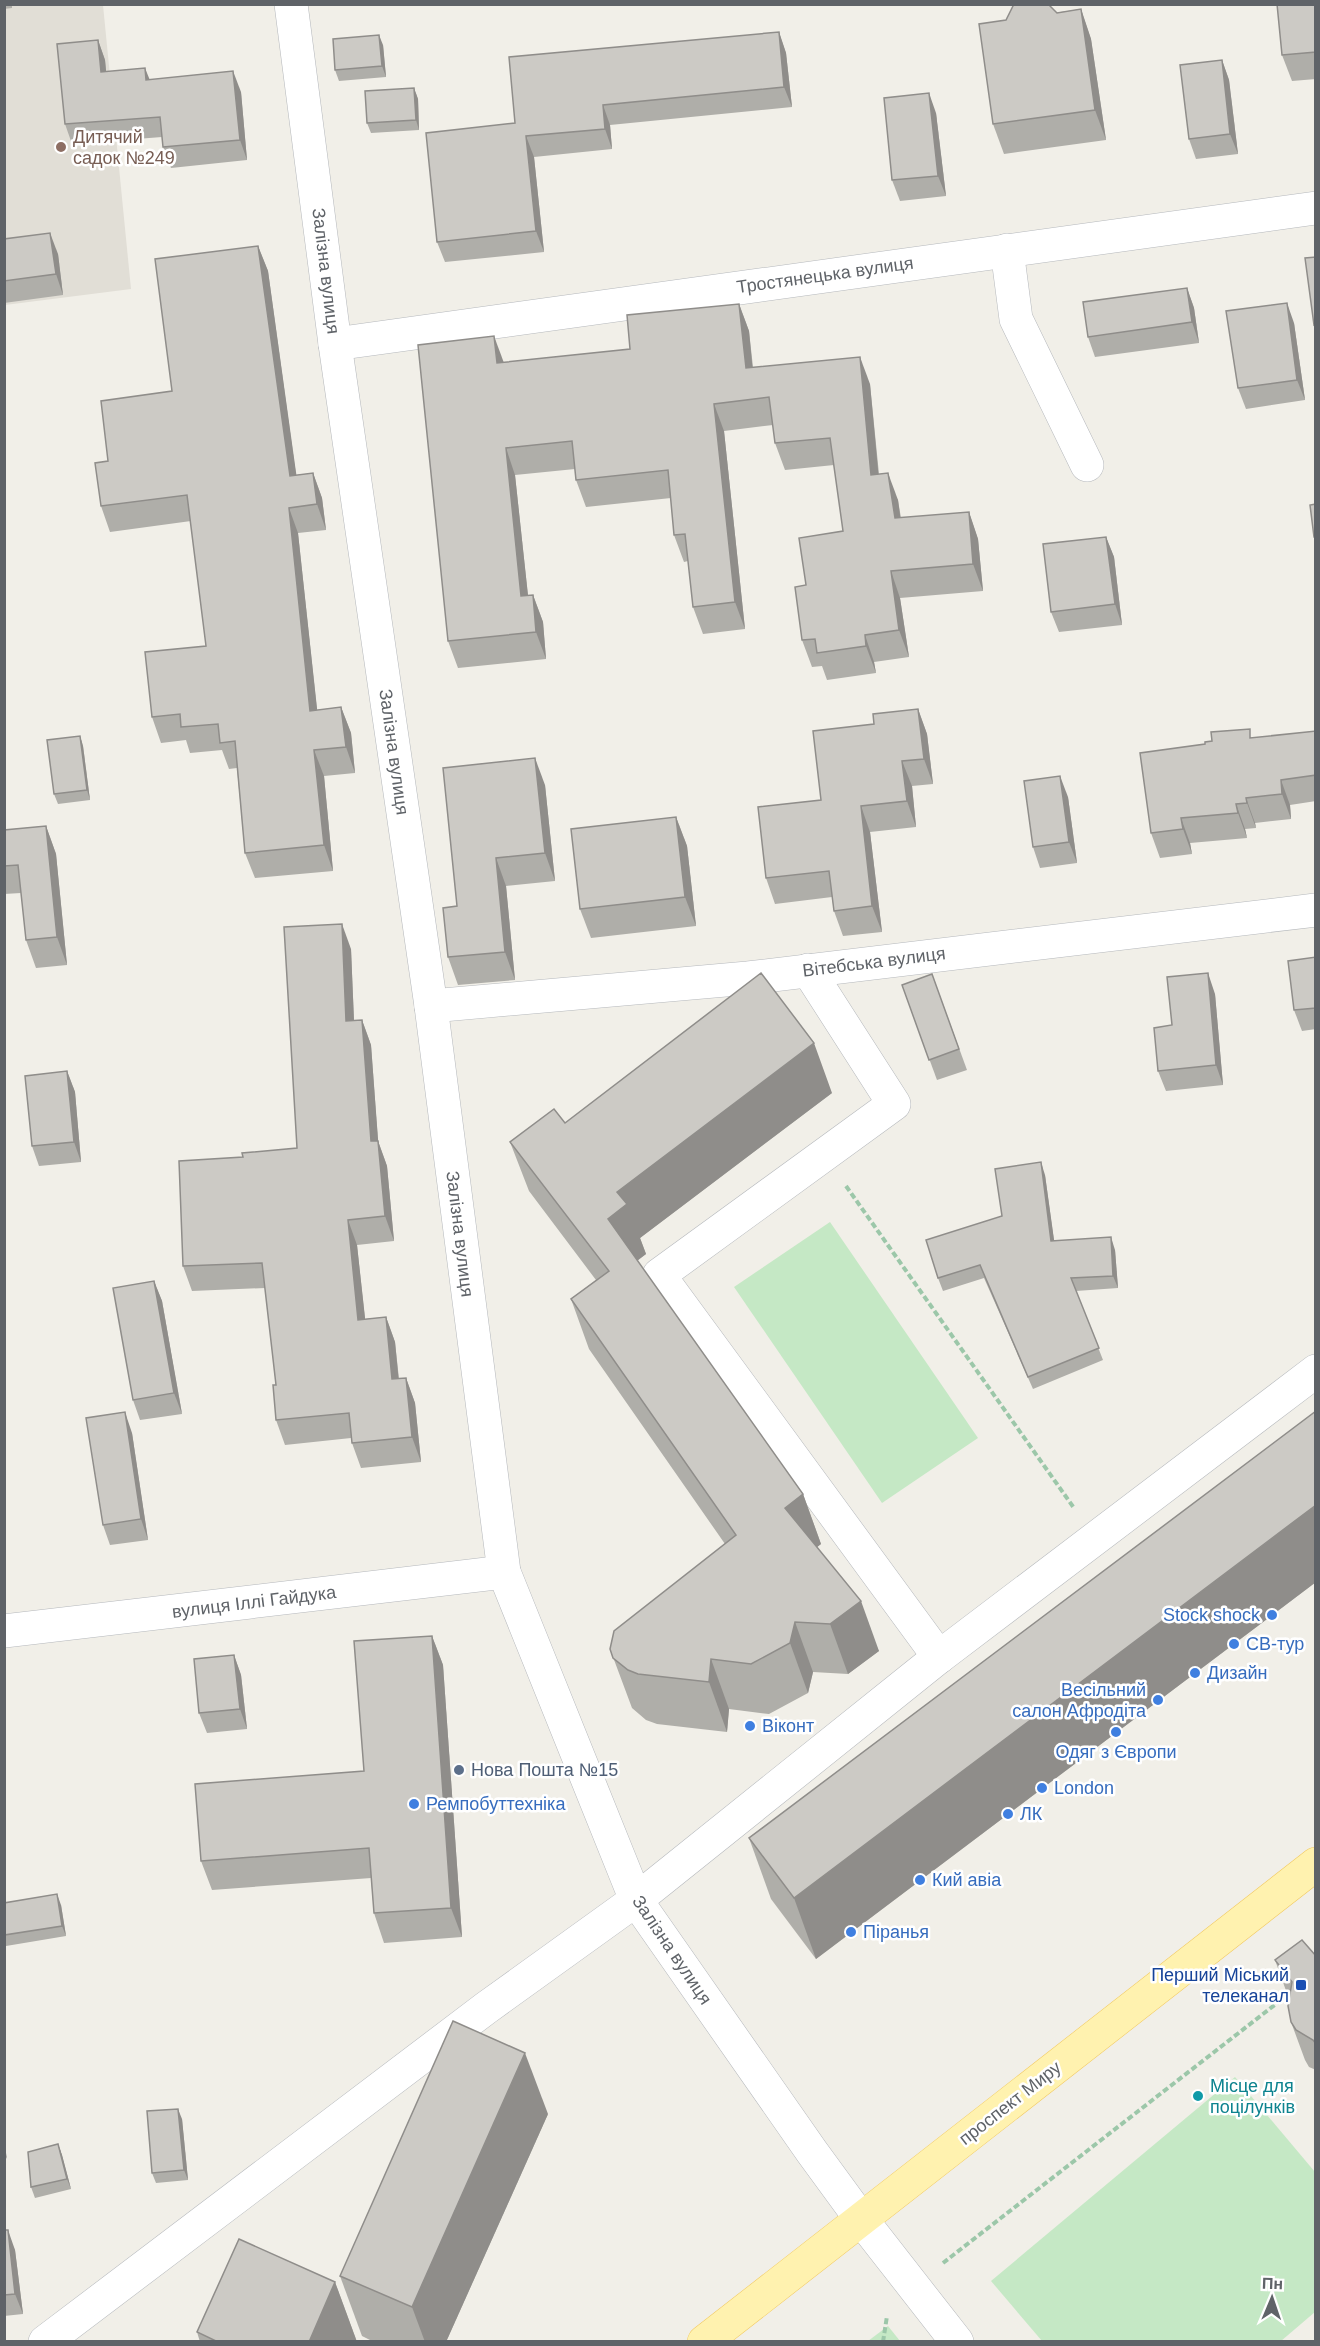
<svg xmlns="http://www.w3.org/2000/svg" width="1320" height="2346" font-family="Helvetica,sans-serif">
<rect width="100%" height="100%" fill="#f1efe8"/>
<path fill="#e1ded6" d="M 4,5 L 103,5 L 131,289 L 5,305 Z"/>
<g fill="#c5e8c5">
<path d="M 830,1222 L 978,1438 L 882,1503 L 734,1287 Z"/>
<path d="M 1235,2077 L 1315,2172 L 1315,2312 L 1281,2341 L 1042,2341 L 991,2281 Z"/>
<path d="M 888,2326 L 900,2341 L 868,2341 Z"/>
</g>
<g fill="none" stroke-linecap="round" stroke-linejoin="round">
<g stroke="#b5b8bc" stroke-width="34">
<g id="minor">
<path d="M 291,4 L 335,344 L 431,1006 L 504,1572 L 636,1900 L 812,2152 L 861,2219 L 957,2342"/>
<path d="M 1007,250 L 1016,319 L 1087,465"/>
<path d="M 335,344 L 1316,208"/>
<path d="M 808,970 L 894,1104 L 659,1275 L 939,1657"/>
<path d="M 431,1006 L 748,978 L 1316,910"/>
<path d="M 4,1631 L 504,1572"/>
<path d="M 45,2342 L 486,2008 L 636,1900 L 939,1657 L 1316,1371"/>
</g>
</g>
<g stroke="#f2c960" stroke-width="34">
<path id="major" d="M 704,2342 L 1316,1864"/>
</g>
<g stroke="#9cc7a9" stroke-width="4" stroke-dasharray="6 3" stroke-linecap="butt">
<path d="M 846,1186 L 1074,1508"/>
<path d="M 943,2263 L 1290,1993"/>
<path d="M 883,2342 L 887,2316"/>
</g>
<use href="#minor" stroke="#fff" stroke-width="33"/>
<use href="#major" stroke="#fff2af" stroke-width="33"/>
</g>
<g fill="#afaea9">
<path d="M 4,4 L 12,4 L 12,8 L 4,9 Z"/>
<path d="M 1316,4 L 1316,79 L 1292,81 L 1282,55 Z"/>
<path d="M 1081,9 L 1091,39 L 1106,140 L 1004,154 L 993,124 L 1006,20 Z"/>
<path d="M 779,32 L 786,53 L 792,107 L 610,125 L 612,149 L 534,157 L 544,252 L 445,262 L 437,242 L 515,123 Z"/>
<path d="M 98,40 L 105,60 L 106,71 L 150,80 L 241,92 L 247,160 L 171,168 L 163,147 L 162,137 L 72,144 L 65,124 Z"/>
<path d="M 383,45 L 386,77 L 339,81 L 335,70 Z"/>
<path d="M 1222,60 L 1229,80 L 1238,154 L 1196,159 L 1189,139 Z"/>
<path d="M 414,88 L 418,99 L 419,130 L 371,133 L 367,123 Z"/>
<path d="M 936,113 L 946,196 L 900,201 L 892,180 Z"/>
<path d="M 4,239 L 58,254 L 63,295 L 4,303 Z"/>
<path d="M 258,246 L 268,271 L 296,475 L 313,473 L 322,498 L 326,530 L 298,533 L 317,710 L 341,707 L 351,733 L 355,773 L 324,776 L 333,871 L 255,878 L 245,853 L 237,768 L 229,769 L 222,750 L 190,753 L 186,740 L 161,743 L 152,717 L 206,646 L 191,521 L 110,532 L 101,506 L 108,461 L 172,391 Z"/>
<path d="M 1187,288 L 1194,308 L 1199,343 L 1095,357 L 1088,337 Z"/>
<path d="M 739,304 L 749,331 L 753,367 L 870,384 L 879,474 L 898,500 L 901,518 L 969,512 L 978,539 L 983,591 L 900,598 L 909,657 L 874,662 L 876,673 L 827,680 L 822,666 L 812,667 L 802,640 L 806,585 L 843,531 L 834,465 L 785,470 L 775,443 L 773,425 L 724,431 L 745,629 L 703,634 L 693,607 L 688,561 L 684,562 L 674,535 L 671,498 L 586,507 L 576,480 L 575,469 L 515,475 L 528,596 L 533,595 L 543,622 L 546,659 L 458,668 L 448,641 L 504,363 L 630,349 Z"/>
<path d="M 1294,323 L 1305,400 L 1246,409 L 1238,388 Z"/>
<path d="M 1106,537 L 1114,557 L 1122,625 L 1059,632 L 1051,612 Z"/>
<path d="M 918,709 L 927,734 L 933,784 L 912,786 L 916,827 L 870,832 L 882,932 L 843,936 L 834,911 L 832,897 L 775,904 L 766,878 L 874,724 Z"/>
<path d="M 1316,731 L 1316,801 L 1290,805 L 1291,819 L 1255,823 L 1256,828 L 1245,829 L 1247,838 L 1190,843 L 1192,854 L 1160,858 L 1151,833 L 1253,738 Z"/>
<path d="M 80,736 L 83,746 L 90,800 L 58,804 L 54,794 Z"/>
<path d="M 545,785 L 555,881 L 506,886 L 515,980 L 458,985 L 448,957 L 457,906 Z"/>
<path d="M 1068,797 L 1077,863 L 1040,868 L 1033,847 Z"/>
<path d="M 676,817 L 687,846 L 696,926 L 591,938 L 580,909 Z"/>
<path d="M 46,826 L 56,854 L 67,965 L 36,968 L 26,940 L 21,893 L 4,894 L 4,830 Z"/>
<path d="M 351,949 L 354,1020 L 362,1020 L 371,1045 L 378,1141 L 387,1166 L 394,1241 L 357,1245 L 365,1319 L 386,1317 L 395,1342 L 399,1379 L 406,1378 L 415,1403 L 421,1462 L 361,1468 L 352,1443 L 351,1438 L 285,1445 L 276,1420 L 276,1385 L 265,1288 L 192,1291 L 183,1266 L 297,1148 Z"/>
<path d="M 1316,957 L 1316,1029 L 1302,1031 L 1294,1010 Z"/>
<path d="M 932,974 L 967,1070 L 937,1080 L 902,985 Z"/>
<path d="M 1215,994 L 1223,1085 L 1166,1091 L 1158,1071 L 1172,1025 Z"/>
<path d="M 67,1071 L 75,1092 L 81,1162 L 39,1166 L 32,1146 Z"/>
<path d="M 832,1093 L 640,1238 L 646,1254 L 637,1261 L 803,1494 L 821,1544 L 817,1547 L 879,1651 L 848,1674 L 813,1672 L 808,1693 L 769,1714 L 729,1709 L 727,1732 L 657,1724 L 646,1720 L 632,1708 L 610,1649 L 725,1544 L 589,1349 L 571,1299 L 596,1280 L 529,1191 L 510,1142 L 565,1123 Z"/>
<path d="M 1045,1175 L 1054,1241 L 1115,1250 L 1118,1288 L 1076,1291 L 1103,1360 L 1033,1389 L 984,1278 L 943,1291 L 938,1278 L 1002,1216 Z"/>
<path d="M 154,1281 L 162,1301 L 182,1414 L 140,1420 L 133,1400 Z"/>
<path d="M 1316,1411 L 1316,1582 L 816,1959 L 771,1899 L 749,1838 Z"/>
<path d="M 132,1433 L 148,1540 L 110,1545 L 103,1525 Z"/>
<path d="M 432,1636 L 443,1665 L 462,1937 L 384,1943 L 374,1913 L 371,1878 L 212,1890 L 201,1861 L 364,1771 Z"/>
<path d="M 234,1655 L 241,1675 L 247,1729 L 207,1733 L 199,1713 Z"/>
<path d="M 4,1903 L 61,1905 L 66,1936 L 6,1946 L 4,1942 Z"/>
<path d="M 1316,1956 L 1316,2070 L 1309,2067 L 1305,2060 L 1291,2022 L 1289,1999 L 1275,1960 Z"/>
<path d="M 548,2114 L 446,2342 L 374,2342 L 362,2336 L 340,2276 Z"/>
<path d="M 182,2119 L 188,2180 L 156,2183 L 152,2173 Z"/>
<path d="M 58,2144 L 62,2155 L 71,2189 L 35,2198 L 31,2187 Z"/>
<path d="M 4,2230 L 15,2250 L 23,2314 L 4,2316 Z"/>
<path d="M 335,2282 L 357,2342 L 200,2342 L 197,2332 Z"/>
</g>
<g fill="#8f8d8a">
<path d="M 1081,9 L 1091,39 L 1106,140 L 1095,110 Z"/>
<path d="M 779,32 L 786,53 L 792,107 L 784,87 Z"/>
<path d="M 379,35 L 383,45 L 386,77 L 382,66 Z"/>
<path d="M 98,40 L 105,60 L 108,92 L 101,72 Z"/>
<path d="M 1222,60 L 1229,80 L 1238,154 L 1230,134 Z"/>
<path d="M 145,68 L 153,88 L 146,80 Z"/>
<path d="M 233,71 L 241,92 L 247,160 L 240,140 Z"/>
<path d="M 414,88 L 418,99 L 419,130 L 416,120 Z"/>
<path d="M 929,93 L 936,113 L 946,196 L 938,176 Z"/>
<path d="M 603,105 L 610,125 L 612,149 L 605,129 Z"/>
<path d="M 526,136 L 534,157 L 544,252 L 536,231 Z"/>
<path d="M 50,233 L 58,254 L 63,295 L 56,274 Z"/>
<path d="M 258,246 L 268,271 L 300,501 L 290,476 Z"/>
<path d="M 1187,288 L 1194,308 L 1199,343 L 1192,322 Z"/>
<path d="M 1287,303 L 1294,323 L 1305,400 L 1297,380 Z"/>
<path d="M 739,304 L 749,331 L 755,395 L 746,368 Z"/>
<path d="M 494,336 L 504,363 L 497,363 Z"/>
<path d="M 860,357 L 870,384 L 881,502 L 871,475 Z"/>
<path d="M 714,404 L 724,431 L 745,629 L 735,602 Z"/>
<path d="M 506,448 L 515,475 L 531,623 L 521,596 Z"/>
<path d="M 313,473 L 322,498 L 326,530 L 317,504 Z"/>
<path d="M 888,473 L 898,500 L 904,545 L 895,518 Z"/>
<path d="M 289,508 L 298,533 L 320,736 L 310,711 Z"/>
<path d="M 969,512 L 978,539 L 983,591 L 973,564 Z"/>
<path d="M 1106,537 L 1114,557 L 1122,625 L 1115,604 Z"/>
<path d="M 891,571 L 900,598 L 909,657 L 899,630 Z"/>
<path d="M 533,595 L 543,622 L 546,659 L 536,632 Z"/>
<path d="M 865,635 L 874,662 L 876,673 L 866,646 Z"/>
<path d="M 341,707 L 351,733 L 355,773 L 346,747 Z"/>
<path d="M 918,709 L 927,734 L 933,784 L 924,759 Z"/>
<path d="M 80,736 L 83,746 L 90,800 L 87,790 Z"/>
<path d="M 314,750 L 324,776 L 333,871 L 324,845 Z"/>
<path d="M 535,758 L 545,785 L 555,881 L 545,853 Z"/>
<path d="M 902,761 L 912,786 L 916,827 L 907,801 Z"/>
<path d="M 1060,776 L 1068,797 L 1077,863 L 1069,842 Z"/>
<path d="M 1281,780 L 1290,805 L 1291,819 L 1282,794 Z"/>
<path d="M 1246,798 L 1255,823 L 1256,828 L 1247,803 Z"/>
<path d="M 1236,804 L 1245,829 L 1247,838 L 1238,813 Z"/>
<path d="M 861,806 L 870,832 L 882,932 L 872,906 Z"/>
<path d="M 676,817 L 687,846 L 696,926 L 685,897 Z"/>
<path d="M 1181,818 L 1190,843 L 1192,854 L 1183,829 Z"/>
<path d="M 46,826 L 56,854 L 67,965 L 57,937 Z"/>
<path d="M 496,858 L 506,886 L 515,980 L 505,952 Z"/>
<path d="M 342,924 L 351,949 L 355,1046 L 346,1021 Z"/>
<path d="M 1208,973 L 1215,994 L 1223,1085 L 1216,1065 Z"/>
<path d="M 362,1020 L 371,1045 L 380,1166 L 371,1141 Z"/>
<path d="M 814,1043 L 832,1093 L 640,1238 L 646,1254 L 626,1269 L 608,1219 L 617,1192 Z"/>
<path d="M 67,1071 L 75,1092 L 81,1162 L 74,1142 Z"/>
<path d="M 378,1141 L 387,1166 L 394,1241 L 385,1216 Z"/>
<path d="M 1041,1162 L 1045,1175 L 1056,1254 L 1051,1241 Z"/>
<path d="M 348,1220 L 357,1245 L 368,1345 L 358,1320 Z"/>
<path d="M 1111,1237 L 1115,1250 L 1118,1288 L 1113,1276 Z"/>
<path d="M 154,1281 L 162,1301 L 182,1414 L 174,1393 Z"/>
<path d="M 386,1317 L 395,1342 L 401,1404 L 392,1379 Z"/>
<path d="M 406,1378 L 415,1403 L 421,1462 L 412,1437 Z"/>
<path d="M 125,1412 L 132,1433 L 148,1540 L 141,1519 Z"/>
<path d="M 803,1494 L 821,1544 L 803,1558 L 785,1508 Z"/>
<path d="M 1316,1505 L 1316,1582 L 816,1959 L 794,1898 Z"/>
<path d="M 861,1601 L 879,1651 L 848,1674 L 830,1624 Z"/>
<path d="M 795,1622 L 813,1672 L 808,1693 L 790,1643 Z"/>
<path d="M 432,1636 L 443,1665 L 462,1937 L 451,1908 Z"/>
<path d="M 234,1655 L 241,1675 L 247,1729 L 240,1709 Z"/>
<path d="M 711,1659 L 729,1709 L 727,1732 L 709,1682 Z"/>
<path d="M 57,1894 L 61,1905 L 66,1936 L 62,1926 Z"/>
<path d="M 525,2053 L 548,2114 L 446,2342 L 425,2342 L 412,2307 Z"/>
<path d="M 178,2109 L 182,2119 L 188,2180 L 184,2170 Z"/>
<path d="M 4,2141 L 7,2159 L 4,2153 Z"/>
<path d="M 58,2144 L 62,2155 L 71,2189 L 67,2179 Z"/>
<path d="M 8,2230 L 15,2250 L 23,2314 L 15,2294 Z"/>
<path d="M 335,2282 L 357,2342 L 309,2342 Z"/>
</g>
<g fill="#cccac5" stroke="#8f8d8a" stroke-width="1.5">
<path d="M 1014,4 L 1048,4 L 1057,13 L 1081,9 L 1095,110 L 993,124 L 979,24 L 1006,20 Z"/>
<path d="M 1277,4 L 1316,4 L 1316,52 L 1282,55 Z"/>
<path d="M 779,32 L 784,87 L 603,105 L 605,129 L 526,136 L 536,231 L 437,242 L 426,133 L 515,123 L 509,57 Z"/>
<path d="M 379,35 L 382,66 L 335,70 L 333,39 Z"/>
<path d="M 98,40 L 101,72 L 145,68 L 146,80 L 233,71 L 240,140 L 163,147 L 160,117 L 65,124 L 57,44 Z"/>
<path d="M 1222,60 L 1230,134 L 1189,139 L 1180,65 Z"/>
<path d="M 414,88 L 416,120 L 367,123 L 365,91 Z"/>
<path d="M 929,93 L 938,176 L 892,180 L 884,98 Z"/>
<path d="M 50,233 L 56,274 L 4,281 L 4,239 Z"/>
<path d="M 258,246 L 290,476 L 313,473 L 317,504 L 289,508 L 310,711 L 341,707 L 346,747 L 314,750 L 324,845 L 245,853 L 235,741 L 220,743 L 218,724 L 181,727 L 180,714 L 152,717 L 145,652 L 206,646 L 187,495 L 101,506 L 95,463 L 108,461 L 101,401 L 172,391 L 155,259 Z"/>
<path d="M 1316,257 L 1316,324 L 1314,325 L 1305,258 Z"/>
<path d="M 1187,288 L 1192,322 L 1088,337 L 1083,302 Z"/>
<path d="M 1287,303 L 1297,380 L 1238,388 L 1226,311 Z"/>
<path d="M 739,304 L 746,368 L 860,357 L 871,475 L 888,473 L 895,518 L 969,512 L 973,564 L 891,571 L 899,630 L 865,635 L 866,646 L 817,653 L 815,639 L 802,640 L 795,587 L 806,585 L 799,538 L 843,531 L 830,438 L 775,443 L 769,397 L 714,404 L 735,602 L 693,607 L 685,534 L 674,535 L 668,470 L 576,480 L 572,441 L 506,448 L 521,596 L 533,595 L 536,632 L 448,641 L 418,345 L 494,336 L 497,363 L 630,349 L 627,315 Z"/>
<path d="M 1316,504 L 1316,537 L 1314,537 L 1310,505 Z"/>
<path d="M 1106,537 L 1115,604 L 1051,612 L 1043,544 Z"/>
<path d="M 918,709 L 924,759 L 902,761 L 907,801 L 861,806 L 872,906 L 834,911 L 829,871 L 766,878 L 758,807 L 821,800 L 813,731 L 874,724 L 873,714 Z"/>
<path d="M 1250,729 L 1250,738 L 1316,731 L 1316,775 L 1281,780 L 1282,794 L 1246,798 L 1247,803 L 1236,804 L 1238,813 L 1181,818 L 1183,829 L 1151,833 L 1140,753 L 1205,744 L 1205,742 L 1212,741 L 1211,732 Z"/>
<path d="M 80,736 L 87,790 L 54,794 L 47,740 Z"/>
<path d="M 535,758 L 545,853 L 496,858 L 505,952 L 448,957 L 443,908 L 457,906 L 443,768 Z"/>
<path d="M 1060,776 L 1069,842 L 1033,847 L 1024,781 Z"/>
<path d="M 676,817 L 685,897 L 580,909 L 571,829 Z"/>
<path d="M 46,826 L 57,937 L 26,940 L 18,865 L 4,866 L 4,830 Z"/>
<path d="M 342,924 L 346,1021 L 362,1020 L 371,1141 L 378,1141 L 385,1216 L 348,1220 L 358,1320 L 386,1317 L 392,1379 L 406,1378 L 412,1437 L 352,1443 L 349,1413 L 276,1420 L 273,1385 L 276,1385 L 262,1263 L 183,1266 L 179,1161 L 243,1157 L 242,1153 L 297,1148 L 284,927 Z"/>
<path d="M 1316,957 L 1316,1008 L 1294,1010 L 1288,961 Z"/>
<path d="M 761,973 L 814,1043 L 617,1192 L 627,1204 L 608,1219 L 803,1494 L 785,1508 L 861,1601 L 830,1624 L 795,1622 L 790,1643 L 751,1664 L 711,1659 L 709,1682 L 638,1674 L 628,1670 L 613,1658 L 610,1649 L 614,1631 L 736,1535 L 571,1299 L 609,1271 L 510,1142 L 554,1109 L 565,1123 Z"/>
<path d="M 1208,973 L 1216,1065 L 1158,1071 L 1154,1028 L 1172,1025 L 1167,977 Z"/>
<path d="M 932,974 L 959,1049 L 929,1060 L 902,985 Z"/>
<path d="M 67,1071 L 74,1142 L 32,1146 L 25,1076 Z"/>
<path d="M 1041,1162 L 1051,1241 L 1111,1237 L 1113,1276 L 1071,1278 L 1099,1348 L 1028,1377 L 980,1265 L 938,1278 L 926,1240 L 1002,1216 L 995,1169 Z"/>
<path d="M 154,1281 L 174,1393 L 133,1400 L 113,1288 Z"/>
<path d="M 1316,1411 L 1316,1505 L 794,1898 L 749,1838 Z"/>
<path d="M 125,1412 L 141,1519 L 103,1525 L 86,1418 Z"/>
<path d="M 432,1636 L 451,1908 L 374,1913 L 369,1848 L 201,1861 L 195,1784 L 364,1771 L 354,1641 Z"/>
<path d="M 234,1655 L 240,1709 L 199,1713 L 194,1659 Z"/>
<path d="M 57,1894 L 62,1926 L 4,1935 L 4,1903 Z"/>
<path d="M 1302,1940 L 1316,1956 L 1316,2044 L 1313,2040 L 1296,2030 L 1291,2022 L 1288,2006 L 1292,1982 L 1275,1960 Z"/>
<path d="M 453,2021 L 525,2053 L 412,2307 L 340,2276 Z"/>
<path d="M 178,2109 L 184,2170 L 152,2173 L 147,2111 Z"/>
<path d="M 58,2144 L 67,2179 L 31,2187 L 28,2152 Z"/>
<path d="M 4,2230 L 8,2230 L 15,2294 L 4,2295 Z"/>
<path d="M 239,2239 L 335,2282 L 309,2342 L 218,2342 L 197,2332 Z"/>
</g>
<circle fill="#8d6e63" stroke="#fff" stroke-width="2" cx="61" cy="147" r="6"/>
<g fill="#3f7fe0" stroke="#fff" stroke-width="2">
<circle cx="1272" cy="1615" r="6"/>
<circle cx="1234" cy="1644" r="6"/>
<circle cx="1195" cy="1673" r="6"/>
<circle cx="1158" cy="1700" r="6"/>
<circle cx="750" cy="1726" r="6"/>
<circle cx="1116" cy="1732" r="6"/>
<circle cx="1042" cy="1788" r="6"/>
<circle cx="414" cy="1804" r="6"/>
<circle cx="1008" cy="1814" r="6"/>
<circle cx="920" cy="1880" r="6"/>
<circle cx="851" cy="1932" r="6"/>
</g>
<circle fill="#5c6f8a" stroke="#fff" stroke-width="2" cx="459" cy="1770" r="6"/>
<rect fill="#1a4fb4" stroke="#fff" stroke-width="2" x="1295" y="1979" width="12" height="12" rx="3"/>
<circle fill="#0f9aa8" stroke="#fff" stroke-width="2" cx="1198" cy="2096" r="6"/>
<g text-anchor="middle" stroke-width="5" stroke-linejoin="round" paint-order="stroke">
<g font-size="18" fill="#785e54" stroke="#fff" text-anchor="start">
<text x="73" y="143">Дитячий<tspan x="73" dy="21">садок №249</tspan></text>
</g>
<g font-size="18" fill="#5f6368" stroke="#fff">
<text transform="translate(326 271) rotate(83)" y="6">Залізна вулиця</text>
<text transform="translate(825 275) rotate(-8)" y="6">Тростянецька вулиця</text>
<text transform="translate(394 752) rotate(82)" y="6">Залізна вулиця</text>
<text transform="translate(874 962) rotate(-7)" y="6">Вітебська вулиця</text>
<text transform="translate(460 1234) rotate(83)" y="6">Залізна вулиця</text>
<text transform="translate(254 1602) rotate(-7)" y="6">вулиця Іллі Гайдука</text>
<text transform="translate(672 1950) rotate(56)" y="6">Залізна вулиця</text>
<text transform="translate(1010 2103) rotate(-38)" y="6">проспект Миру</text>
</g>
<g font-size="18" fill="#366cbe" stroke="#fff" text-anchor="start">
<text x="1260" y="1621" text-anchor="end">Stock shock</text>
<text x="1246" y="1650">СВ-тур</text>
<text x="1207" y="1679">Дизайн</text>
<text x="1146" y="1696" text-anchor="end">Весільний<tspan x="1146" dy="21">салон Афродіта</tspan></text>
<text x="762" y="1732">Віконт</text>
<text x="1116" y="1758" text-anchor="middle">Одяг з Європи</text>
<text x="1054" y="1794">London</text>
<text x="426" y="1810">Ремпобуттехніка</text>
<text x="1020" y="1820">ЛК</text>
<text x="932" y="1886">Кий авіа</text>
<text x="863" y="1938">Піранья</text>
</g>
<g font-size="18" fill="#4e5e75" stroke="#fff" text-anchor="start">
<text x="471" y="1776">Нова Пошта №15</text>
</g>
<g font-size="18" fill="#164399" stroke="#fff" text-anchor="end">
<text x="1289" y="1981">Перший Міський<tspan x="1289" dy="21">телеканал</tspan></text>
</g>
<g font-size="18" fill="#0d838f" stroke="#fff" text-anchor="start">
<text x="1210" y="2092">Місце для<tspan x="1210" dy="21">поцілунків</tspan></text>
</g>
</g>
<rect width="1320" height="2346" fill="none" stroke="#5f6368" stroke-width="12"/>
<g transform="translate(1272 2298) rotate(2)" stroke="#ffffff" stroke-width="4.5" paint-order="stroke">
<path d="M0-4.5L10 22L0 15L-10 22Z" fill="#5f6368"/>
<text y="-9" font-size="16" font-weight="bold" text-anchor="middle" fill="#5f6368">Пн</text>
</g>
</svg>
